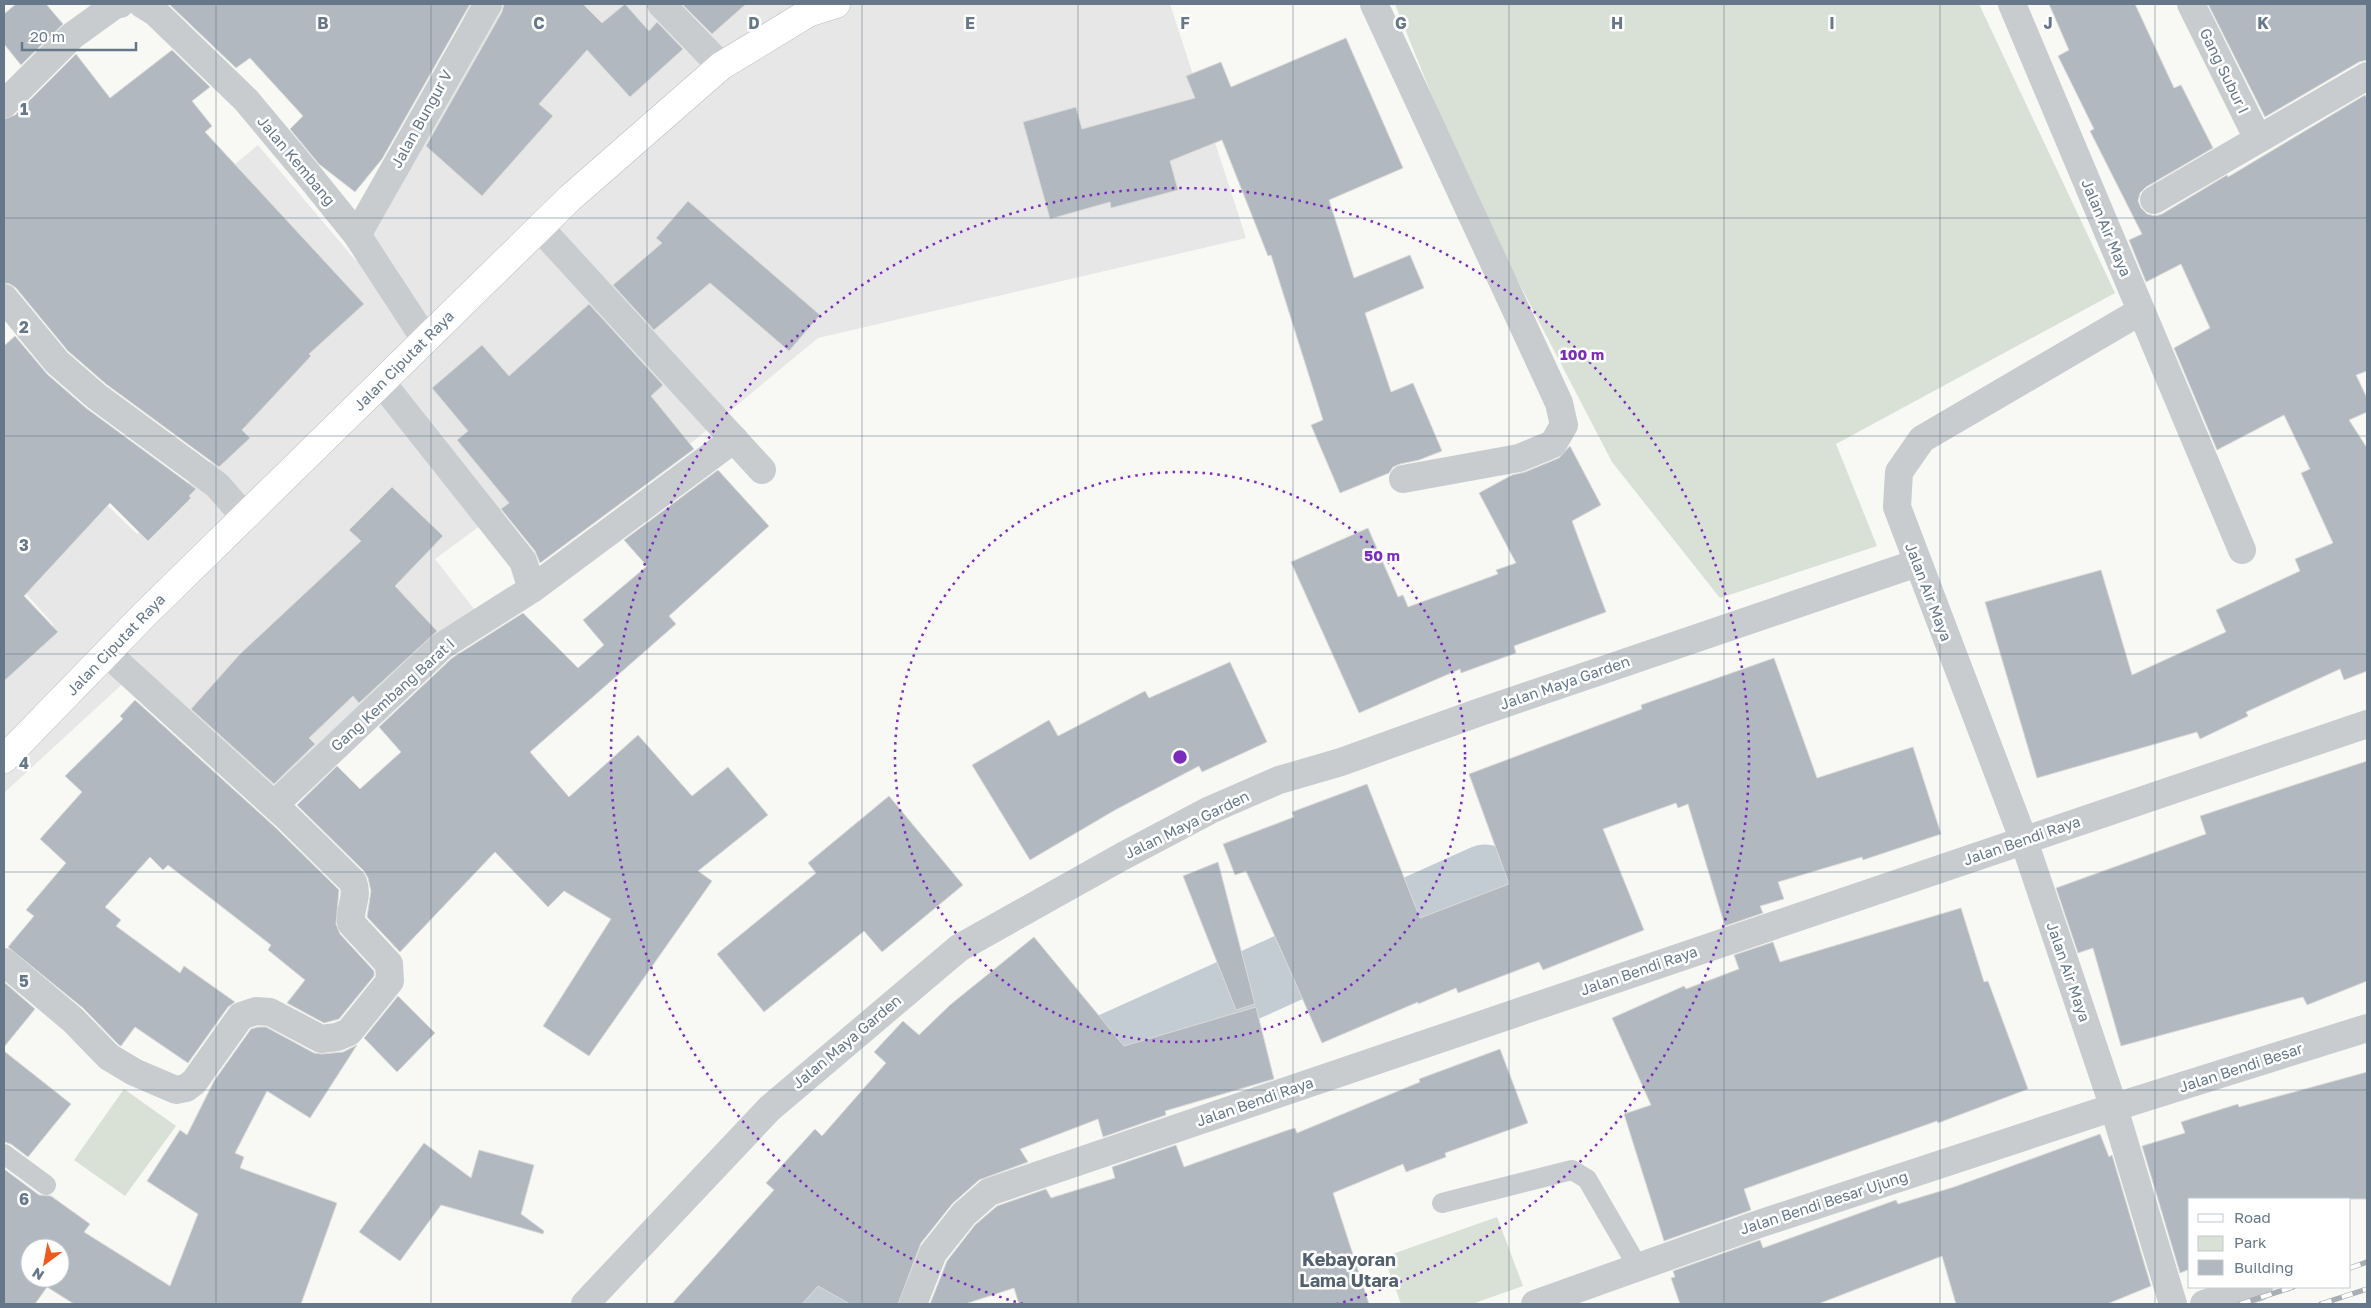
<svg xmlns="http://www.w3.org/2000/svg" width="2371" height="1308" font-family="'Golos Text',sans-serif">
<rect width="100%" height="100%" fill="#f8f8f5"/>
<path fill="#e6e7e6" d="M 470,4 L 1170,4 L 1246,238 L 818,338 L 685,448 L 648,402 L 435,559 L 478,614 L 264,806 L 131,676 L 4,793 L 4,678 L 54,625 L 4,569 L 4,453 L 28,429 L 137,534 L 245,428 L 154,348 L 161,225 L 258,145 L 356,261 Z"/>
<g fill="#d9e1d6">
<path d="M 1395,4 L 1979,4 L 2115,293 L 1836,444 L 1877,546 L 1720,598 L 1612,462 L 1467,183 Z"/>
<path d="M 124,1089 L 176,1126 L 125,1196 L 74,1160 Z"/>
<path d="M 1497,1217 L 1523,1286 L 1472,1304 L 1401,1304 L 1384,1257 Z"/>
</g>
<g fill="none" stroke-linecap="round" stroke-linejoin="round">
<g stroke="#c2ccd2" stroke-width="69">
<path d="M 1039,1089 L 1108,1049 L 1485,879"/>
<path d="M 823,1304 L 876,1244 L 889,1218"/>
</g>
</g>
<g fill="#b1b8bf" stroke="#dadad7" fill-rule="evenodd">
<path d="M 16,4 L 46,4 L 63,24 L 21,65 L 4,44 L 4,14 Z"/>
<path d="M 169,4 L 470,4 L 382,159 L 355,192 L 319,164 L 290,129 L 303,116 L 250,58 L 236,68 Z"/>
<path d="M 504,4 L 583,4 L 602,23 L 625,4 L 649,31 L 657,22 L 683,49 L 630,97 L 587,50 L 539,104 L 553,116 L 482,196 L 426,146 L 502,12 Z"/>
<path d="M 682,4 L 746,4 L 712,34 Z"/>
<path d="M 2049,4 L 2135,4 L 2174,88 L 2181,85 L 2213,148 L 2146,187 L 2140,193 L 2138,201 L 2141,208 L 2147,214 L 2155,216 L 2162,214 L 2227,175 L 2228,177 L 2365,95 L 2367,99 L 2367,371 L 2356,375 L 2367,398 L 2367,412 L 2349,420 L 2367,448 L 2367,671 L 2344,680 L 2340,669 L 2246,712 L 2248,716 L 2200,739 L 2197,732 L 2037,778 L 1985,602 L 2101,570 L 2132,675 L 2226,632 L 2216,610 L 2300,571 L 2295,559 L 2333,543 L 2301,473 L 2310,469 L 2284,415 L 2217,450 L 2174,348 L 2210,328 L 2181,264 L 2146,282 L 2129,240 L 2142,234 L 2090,131 L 2094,129 L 2058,56 L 2069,50 Z"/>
<path d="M 2208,4 L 2367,4 L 2367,60 L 2359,62 L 2265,117 Z"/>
<path d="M 1346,38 L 1403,168 L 1329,200 L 1354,278 L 1410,255 L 1424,288 L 1365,313 L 1391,392 L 1413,383 L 1442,451 L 1419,460 L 1400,464 L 1393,467 L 1389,473 L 1340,493 L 1311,425 L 1323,420 L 1271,255 L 1268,256 L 1222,140 L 1170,161 L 1178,190 L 1111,208 L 1110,202 L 1050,219 L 1023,122 L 1076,107 L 1082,129 L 1195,98 L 1186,76 L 1221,62 L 1231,87 Z"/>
<path d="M 172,50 L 210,87 L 192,101 L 212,126 L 205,132 L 364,304 L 309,354 L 311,356 L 242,430 L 250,438 L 219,467 L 106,384 L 68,351 L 16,288 L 10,284 L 4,283 L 4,119 L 15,115 L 76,54 L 110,98 Z"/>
<path d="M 688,201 L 820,315 L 789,351 L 710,283 L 654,330 L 613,285 L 662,243 L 656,238 Z"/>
<path d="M 589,304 L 663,385 L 651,396 L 694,449 L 540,563 L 535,551 L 501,509 L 509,503 L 457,440 L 468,431 L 432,388 L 482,345 L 509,376 Z"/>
<path d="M 15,336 L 47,374 L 86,408 L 196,489 L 189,496 L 191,498 L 148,541 L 110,503 L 24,596 L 58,632 L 4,681 L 4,346 Z"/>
<path d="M 1570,446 L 1601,505 L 1572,521 L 1606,612 L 1514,646 L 1516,653 L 1461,673 L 1460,669 L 1359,713 L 1291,562 L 1368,528 L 1398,597 L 1403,595 L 1408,607 L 1498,574 L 1496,570 L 1516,563 L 1479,493 L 1512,475 L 1525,472 L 1559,458 Z"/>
<path d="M 718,470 L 769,526 L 669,616 L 676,624 L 530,752 L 569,797 L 638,735 L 692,796 L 728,767 L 768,815 L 698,871 L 712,881 L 589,1056 L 543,1026 L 611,919 L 564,891 L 548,907 L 495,852 L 400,952 L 367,917 L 371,891 L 368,878 L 364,871 L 297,805 L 337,766 L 360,789 L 401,752 L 379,727 L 452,658 L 523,613 L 578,668 L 604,645 L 583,620 L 647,566 L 624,540 Z"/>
<path d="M 392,487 L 443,536 L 395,586 L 437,631 L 359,703 L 353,696 L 309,738 L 315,744 L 274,784 L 191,709 L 240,654 L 361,541 L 349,530 Z"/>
<path d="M 1774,658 L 1817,778 L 1913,747 L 1941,834 L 1863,860 L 1862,857 L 1778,882 L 1784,899 L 1760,906 L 1763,913 L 1725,926 L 1688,804 L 1678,808 L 1676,803 L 1603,829 L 1644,930 L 1543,970 L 1539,962 L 1458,993 L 1456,988 L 1418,1004 L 1418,1002 L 1322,1043 L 1246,871 L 1235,875 L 1223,844 L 1294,817 L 1292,812 L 1367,784 L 1420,918 L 1509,884 L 1469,774 L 1642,709 L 1641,705 Z"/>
<path d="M 1230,662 L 1267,742 L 1202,772 L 1199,766 L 1115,810 L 1030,860 L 972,765 L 1049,720 L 1058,736 L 1145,691 L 1149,698 Z"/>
<path d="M 135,700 L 276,828 L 339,890 L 336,924 L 340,934 L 374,971 L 374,976 L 339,1019 L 324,1023 L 287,1003 L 305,980 L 268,950 L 271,945 L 168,865 L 163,870 L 150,857 L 105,907 L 121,920 L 116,926 L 180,973 L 184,966 L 235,1002 L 228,1007 L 188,1063 L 135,1027 L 121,1046 L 119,1045 L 83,1008 L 8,947 L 34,916 L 26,910 L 66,863 L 40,839 L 82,792 L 65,776 L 123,719 L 120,716 Z"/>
<path d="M 2367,761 L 2367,981 L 2307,1005 L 2303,997 L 2121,1046 L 2093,948 L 2078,953 L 2056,888 L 2206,834 L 2200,816 Z"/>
<path d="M 889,796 L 963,885 L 882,952 L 864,931 L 764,1012 L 717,954 L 816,873 L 808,863 Z"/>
<path d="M 1218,862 L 1255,1004 L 1236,1010 L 1183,876 Z"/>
<path d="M 1961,908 L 1984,982 L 1988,981 L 2028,1089 L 1938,1123 L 1937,1121 L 1744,1189 L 1751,1210 L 1664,1241 L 1624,1114 L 1651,1105 L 1612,1018 L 1684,986 L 1686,989 L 1739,969 L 1734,955 L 1773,942 L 1780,962 Z"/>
<path d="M 1034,937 L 1124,1046 L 1256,1007 L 1274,1079 L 1165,1111 L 1166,1115 L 1103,1137 L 1098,1119 L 1020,1149 L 1028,1162 L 979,1180 L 952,1204 L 921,1243 L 898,1304 L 850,1304 L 818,1286 L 802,1304 L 672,1304 L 774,1190 L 766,1183 L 815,1129 L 822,1136 L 886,1063 L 874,1052 L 903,1021 L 919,1035 L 950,1005 Z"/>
<path d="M 4,982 L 35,1009 L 4,1047 Z"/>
<path d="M 398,996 L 435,1033 L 397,1072 L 364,1038 Z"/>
<path d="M 258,1027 L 266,1027 L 314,1053 L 322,1054 L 343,1052 L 357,1045 L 310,1118 L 267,1091 L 235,1153 L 244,1157 L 240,1168 L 337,1203 L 301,1304 L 74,1304 L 47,1287 L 35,1304 L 4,1304 L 4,1169 L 39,1195 L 51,1196 L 90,1224 L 84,1232 L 170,1286 L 198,1214 L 147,1181 L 180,1130 L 187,1135 L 214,1081 L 251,1029 ZM 30,1248 L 60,1248 L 60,1278 L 30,1278 Z"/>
<path d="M 1500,1049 L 1528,1123 L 1445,1153 L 1446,1157 L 1406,1172 L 1403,1164 L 1333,1193 L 1369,1304 L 1019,1304 L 1014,1288 L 965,1304 L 930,1304 L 947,1261 L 975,1225 L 997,1206 L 1046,1189 L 1051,1198 L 1115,1178 L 1112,1167 L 1176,1145 L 1184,1167 L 1288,1130 L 1295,1128 L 1297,1133 L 1420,1082 L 1419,1079 Z"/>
<path d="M 4,1051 L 71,1104 L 28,1157 L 11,1144 L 4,1142 Z"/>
<path d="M 2367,1072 L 2367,1199 L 2190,1199 L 2190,1269 L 2180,1273 L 2142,1146 L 2185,1133 L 2181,1122 L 2206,1114 L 2238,1104 L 2239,1107 Z"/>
<path d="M 2100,1134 L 2109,1157 L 2112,1155 L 2151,1286 L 2107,1304 L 1956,1304 L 1942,1256 L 1818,1304 L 1680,1304 L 1671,1278 L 1675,1277 L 1673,1271 L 1760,1240 L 1763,1248 L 1896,1200 L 1898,1204 L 1954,1187 Z"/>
<path d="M 424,1143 L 471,1178 L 479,1150 L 534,1165 L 521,1214 L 544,1231 L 543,1234 L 441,1205 L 400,1261 L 359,1232 Z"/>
</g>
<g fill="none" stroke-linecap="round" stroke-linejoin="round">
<g stroke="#babfc4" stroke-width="29">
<path id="secondary" d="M 4,759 L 145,614 L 570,198 L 721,66 L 808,13 L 836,4"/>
</g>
<g stroke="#c8cccf" stroke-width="20">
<path d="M 4,1154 L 46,1185"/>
<path d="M 1442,1203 L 1572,1170 L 1587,1179 L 1638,1267"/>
</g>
<g stroke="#c8cccf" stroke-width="28">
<path d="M 142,4 L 155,12 L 246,100 L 307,173 L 357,235 L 425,339"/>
<path d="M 661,4 L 721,66"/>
<path d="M 1374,4 L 1559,403 L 1564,425 L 1553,444 L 1519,458 L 1403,479"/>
<path d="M 2012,4 L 2242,550"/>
<path d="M 2191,4 L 2258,139"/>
<path d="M 4,104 L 72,36 L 115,5 L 120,4"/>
<path d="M 2154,200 L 2367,76"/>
<path d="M 540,228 L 762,470"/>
<path d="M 357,235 L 488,4"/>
<path d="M 4,298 L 57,362 L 96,396 L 217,485 L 245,517"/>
<path d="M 2141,311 L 1922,439 L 1899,472 L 1897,507 L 2024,841 L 2114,1108 L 2173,1304"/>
<path d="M 532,589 L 734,439"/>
<path d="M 274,805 L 442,646 L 532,589 L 523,561 L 382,383"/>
<path d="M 4,962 L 73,1020 L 109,1057 L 134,1072 L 176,1090 L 186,1088 L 194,1082 L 241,1016 L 256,1011 L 270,1012 L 321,1039 L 337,1037 L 349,1032 L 390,981 L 389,964 L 351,923 C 349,908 359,897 353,882 L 287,817 L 108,654"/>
<path d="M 585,1304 L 770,1108 L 959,948 L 1123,856 L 1210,810 L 1279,780 L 1341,762 L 1480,712 L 1917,563"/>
<path d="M 913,1304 L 933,1253 L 964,1214 L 989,1192 L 2367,724"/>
<path d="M 1535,1304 L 1756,1225 L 2096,1113 L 2367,1028"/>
<path d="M 2204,1304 L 2259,1287"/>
</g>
<use href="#secondary" stroke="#fff" stroke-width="28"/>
<g stroke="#a8aeb4" stroke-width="5.5">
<g id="rail">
<path d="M 2350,1268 L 2367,1262"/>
<path d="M 2240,1304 L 2293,1287"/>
<path d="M 2321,1304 L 2367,1289"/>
</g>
</g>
<use href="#rail" stroke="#fff" stroke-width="4" stroke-dasharray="11" stroke-linecap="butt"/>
</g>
<path fill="none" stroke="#657789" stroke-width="1" stroke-opacity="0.55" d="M 216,4 L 216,1304M 431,4 L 431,1304M 647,4 L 647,1304M 862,4 L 862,1304M 1078,4 L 1078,1304M 1293,4 L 1293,1304M 1509,4 L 1509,1304M 1724,4 L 1724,1304M 1940,4 L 1940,1304M 2155,4 L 2155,1304M 4,218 L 2367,218M 4,436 L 2367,436M 4,654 L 2367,654M 4,872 L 2367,872M 4,1090 L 2367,1090"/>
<g fill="none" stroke="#7b2cbf" stroke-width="2.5" stroke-dasharray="2.5 5">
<circle cx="1180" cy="757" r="285"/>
<path d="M1023 1304A569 569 0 1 1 1337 1304"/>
</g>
<g text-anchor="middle" stroke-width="5" stroke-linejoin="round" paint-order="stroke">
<g font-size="15" fill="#657789" stroke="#fff">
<text transform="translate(2224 71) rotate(64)" y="5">Gang Subur I</text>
<text transform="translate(422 119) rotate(-61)" y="5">Jalan Bungur V</text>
<text transform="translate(296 161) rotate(50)" y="5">Jalan Kembang</text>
<text transform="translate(2106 228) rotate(67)" y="5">Jalan Air Maya</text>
<text transform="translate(404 361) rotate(-45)" y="5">Jalan Ciputat Raya</text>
<text transform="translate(1928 592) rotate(69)" y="5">Jalan Air Maya</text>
<text transform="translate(116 645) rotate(-46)" y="5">Jalan Ciputat Raya</text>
<text transform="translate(1565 683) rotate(-19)" y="5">Jalan Maya Garden</text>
<text transform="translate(393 695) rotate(-42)" y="5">Gang Kembang Barat I</text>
<text transform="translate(1187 825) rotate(-26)" y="5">Jalan Maya Garden</text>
<text transform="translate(2022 841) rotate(-19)" y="5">Jalan Bendi Raya</text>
<text transform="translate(1639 971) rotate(-19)" y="5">Jalan Bendi Raya</text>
<text transform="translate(2068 972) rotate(71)" y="5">Jalan Air Maya</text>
<text transform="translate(847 1042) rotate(-40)" y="5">Jalan Maya Garden</text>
<text transform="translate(2241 1068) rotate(-18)" y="5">Jalan Bendi Besar</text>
<text transform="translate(1255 1102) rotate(-19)" y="5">Jalan Bendi Raya</text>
<text transform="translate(1824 1203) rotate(-18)" y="5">Jalan Bendi Besar Ujung</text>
</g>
<g font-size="18" font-weight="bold" fill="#53606d" stroke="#fff">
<text x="1349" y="1266">Kebayoran<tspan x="1349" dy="21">Lama Utara</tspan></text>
</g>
</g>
<g font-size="16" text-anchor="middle" font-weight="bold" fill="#657789" stroke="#fff" stroke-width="5" stroke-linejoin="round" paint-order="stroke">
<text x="323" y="29">B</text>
<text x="539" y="29">C</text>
<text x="754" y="29">D</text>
<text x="970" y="29">E</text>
<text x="1185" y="29">F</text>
<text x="1401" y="29">G</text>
<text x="1617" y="29">H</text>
<text x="1832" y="29">I</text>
<text x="2048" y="29">J</text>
<text x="2263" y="29">K</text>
<text x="24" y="115">1</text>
<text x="24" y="333">2</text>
<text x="24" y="551">3</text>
<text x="24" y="769">4</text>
<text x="24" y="987">5</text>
<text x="24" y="1205">6</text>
</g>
<circle cx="1180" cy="757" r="8" fill="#7b2cbf" stroke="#fff" stroke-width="2.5"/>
<g font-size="15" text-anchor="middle" font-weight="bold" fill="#7b2cbf" stroke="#fff" stroke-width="5" stroke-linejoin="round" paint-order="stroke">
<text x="1582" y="360">100 m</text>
<text x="1382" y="561">50 m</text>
</g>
<rect width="2371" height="1308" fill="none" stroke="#657789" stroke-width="10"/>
<rect x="2188" y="1198" width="162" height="90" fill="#ffffff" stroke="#c1c9d0"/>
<rect x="2198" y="1214" width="25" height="8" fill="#ffffff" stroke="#c1c9d0"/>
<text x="2234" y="1223" font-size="15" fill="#657789">Road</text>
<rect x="2198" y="1236" width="25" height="15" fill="#d9e1d6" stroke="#c1c9d0"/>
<text x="2234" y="1248" font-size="15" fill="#657789">Park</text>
<rect x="2198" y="1260" width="25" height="15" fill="#b1b8bf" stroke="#c1c9d0"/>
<text x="2234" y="1273" font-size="15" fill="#657789">Building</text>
<g transform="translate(45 1263) rotate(212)"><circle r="24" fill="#ffffff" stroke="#c1c9d0"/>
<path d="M0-4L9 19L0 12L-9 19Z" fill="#f15a1c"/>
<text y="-8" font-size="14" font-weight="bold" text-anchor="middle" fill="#657789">N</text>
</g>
<path d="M22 42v8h114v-8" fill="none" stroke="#657789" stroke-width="2.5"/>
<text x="30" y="42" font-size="15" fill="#657789" stroke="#ffffff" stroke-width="4" paint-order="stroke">20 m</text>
</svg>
